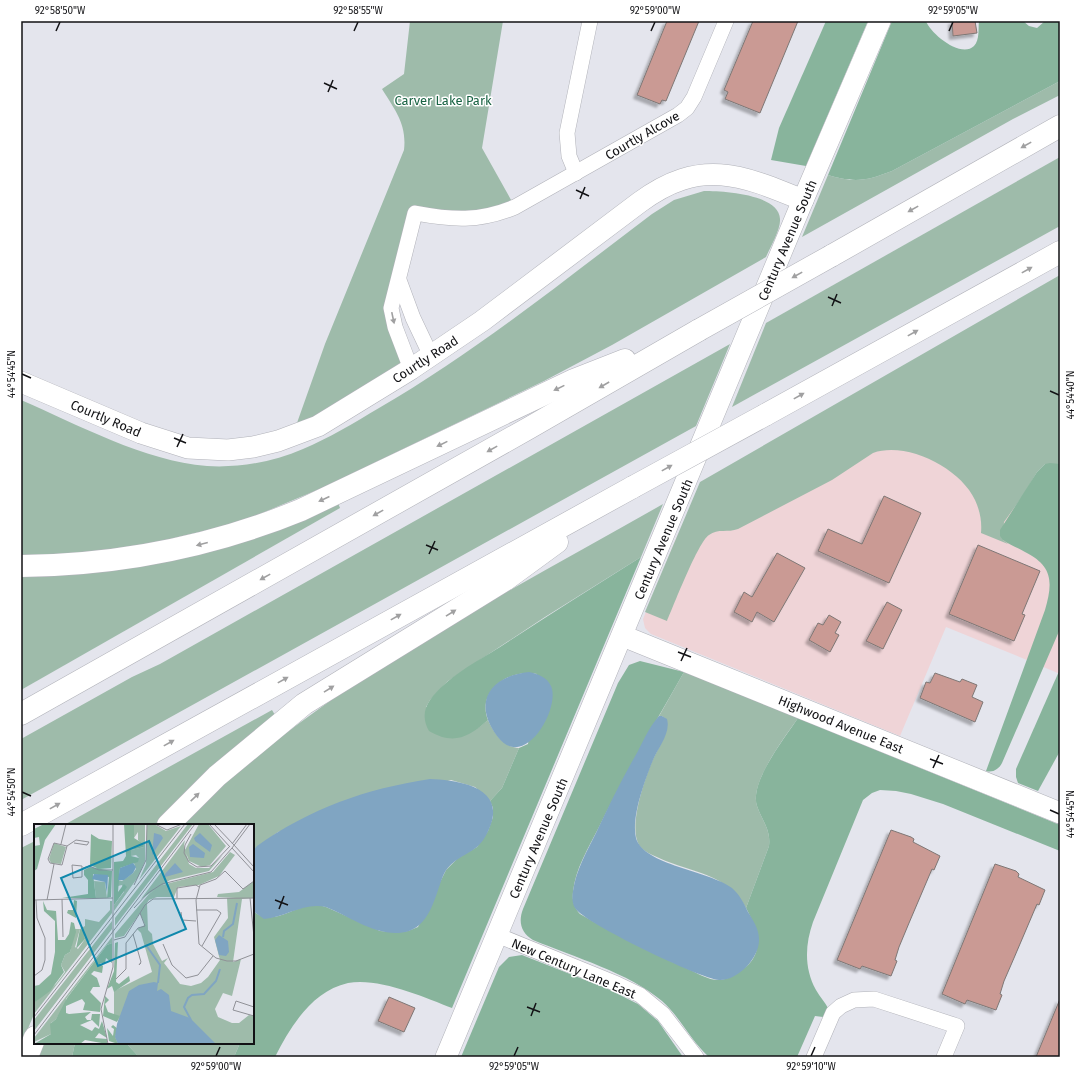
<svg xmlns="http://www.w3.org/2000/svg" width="1081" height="1078" font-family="'Fira Sans',sans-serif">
<defs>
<filter id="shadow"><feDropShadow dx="-3.5" dy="3.5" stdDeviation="1" flood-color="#0004"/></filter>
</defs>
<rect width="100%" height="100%" fill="#e4e5ed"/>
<path fill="#efd4d7" d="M 900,379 L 1060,560 L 1060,583 L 1027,660 L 946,627 L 900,736 L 651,634 L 645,628 L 643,619 L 678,534 Z"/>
<path fill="#efd4d9" d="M 1060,583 L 1060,674 L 1027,660 Z"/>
<g fill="#9ebbaa">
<path d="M 410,21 L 503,21 L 482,148 L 515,207 L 497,215 L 415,213 L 391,308 L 411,369 L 292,437 L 325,344 L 404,150 C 407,124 395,110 382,89 L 404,74 Z"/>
<path d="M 1060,81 L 1060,95 L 1013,119 L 802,237 L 828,175 C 855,183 866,181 892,171 Z"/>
<path d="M 1060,157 L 1060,226 L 732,407 L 766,323 Z"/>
<path d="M 704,191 C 723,191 779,194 780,219 C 781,229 770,248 766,257 L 612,345 L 544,381 L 322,488 L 255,516 L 229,525 L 153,543 L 79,554 L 21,556 L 21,400 C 79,425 144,461 207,466 C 239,468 273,462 303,449 C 329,438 354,423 379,408 C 476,352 563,281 652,214 L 674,200 Z"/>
<path d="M 1060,275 L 1060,464 L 1045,464 L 1037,472 L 1024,494 L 1004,522 L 1003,540 L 1008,544 L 981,533 C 982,521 980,511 975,500 C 960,468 907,441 873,453 L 832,480 L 738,529 C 728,533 718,528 709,535 C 698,542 674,605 667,621 L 645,612 L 700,482 Z"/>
<path d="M 730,344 L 696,426 L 21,800 L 21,739 L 132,677 L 160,664 Z"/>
<path d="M 338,503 L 340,508 L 21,690 L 21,576 Z"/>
<path d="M 663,504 L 641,557 L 545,617 L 448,681 L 430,700 L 426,707 L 478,728 L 488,720 C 494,733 503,747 519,748 L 502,788 L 490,801 L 475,787 L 451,780 L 278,832 L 253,851 L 253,825 L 181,825 C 318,686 496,600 663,504 Z"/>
<path d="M 684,672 L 798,718 C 785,737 749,783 757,806 C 762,821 771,829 769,846 L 746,908 C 727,873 692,873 659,858 C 652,855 643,851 639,845 C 628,826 645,778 653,759 C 660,745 667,736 667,720 L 662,716 L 658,718 Z"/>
<path d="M 272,710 L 275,715 L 204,774 L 155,825 L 64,825 Z"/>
<path d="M 35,841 L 35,1012 L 21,1045 L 21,848 Z"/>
<path d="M 43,1043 L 75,1043 L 72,1057 L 38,1057 Z"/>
<path d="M 126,1043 L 240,1043 L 234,1057 L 139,1057 Z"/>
</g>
<g fill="#88b49c">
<path d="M 826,21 L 868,21 L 806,166 L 771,160 L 779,128 Z"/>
<path d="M 892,21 L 926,21 C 930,33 961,59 974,46 C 980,40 978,28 979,21 L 1023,21 L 1029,26 L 1037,28 L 1045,21 L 1060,21 L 1060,81 L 892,171 C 866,181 855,183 828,175 Z"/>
<path d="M 1050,463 L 1060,464 L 1060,629 L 1002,763 C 999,769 993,773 986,771 L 1045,610 C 1053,582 1053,566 1025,552 C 1018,548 1010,545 1003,540 L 1000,536 L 1000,530 L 1037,472 L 1045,464 Z"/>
<path d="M 641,557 L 452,1008 C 424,997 378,977 348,983 C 312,991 290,1027 275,1057 L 234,1057 L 240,1043 L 253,1043 L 253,911 C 270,926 289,910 307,906 C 314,904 320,905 326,907 L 380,931 L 393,932 L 408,931 L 418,927 L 446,870 L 458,858 L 477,847 L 488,831 L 493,817 L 493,808 L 490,801 L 502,788 L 519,748 L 528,744 L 537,674 C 511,668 476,690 488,720 C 468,738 453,745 429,731 C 423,721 423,710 430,700 C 447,677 476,662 500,647 C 547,616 594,587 641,557 Z"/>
<path d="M 640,661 L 684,672 C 655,723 625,774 599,827 C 589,847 575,869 573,892 C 572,901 574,907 580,914 C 615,934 651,953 688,969 C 697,973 710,981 720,980 C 731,979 741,971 749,964 C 765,947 755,925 746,908 L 769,846 C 771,829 762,821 757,806 C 749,782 785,738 798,718 L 1060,825 L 1060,851 L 943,804 L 911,794 L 896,791 L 880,790 L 872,793 L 863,800 L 813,922 C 805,945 804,968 816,990 C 820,997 825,1002 828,1008 L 823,1017 L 815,1016 L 797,1057 L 709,1057 C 690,1040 681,1018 662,1001 C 629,973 574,957 533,940 C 521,933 518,922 523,909 L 618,683 L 629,665 Z"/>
<path d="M 1060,669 L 1060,751 L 1038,791 L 1018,783 L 1016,777 L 1016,769 Z"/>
<path d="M 522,955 L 608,989 L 638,1004 L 658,1021 L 683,1057 L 461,1057 L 499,967 L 509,957 Z"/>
<path d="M 75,1043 L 126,1043 L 139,1057 L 72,1057 Z"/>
</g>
<g fill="#80a5c2">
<path d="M 529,672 C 538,674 547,677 551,686 C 561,708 524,773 497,736 C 472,702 490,676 529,672 Z"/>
<path d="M 659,716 L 662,716 L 667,719 C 671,733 658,748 653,760 C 645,780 631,817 636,838 C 643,865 710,871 732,888 C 739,894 744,903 748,912 C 753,920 759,929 759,939 C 760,957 738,981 719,980 C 701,979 584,923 575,908 C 572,904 572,896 573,891 C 576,870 587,851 596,833 C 609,805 623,777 638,751 C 644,739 650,726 659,716 Z"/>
<path d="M 430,779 C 456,780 504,786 491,824 C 488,832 484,841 477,847 C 464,857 450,860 443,876 C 435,896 431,923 409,931 C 381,940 351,917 326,907 C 304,902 286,917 264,919 L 253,911 L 253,851 L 257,846 C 311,808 365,789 430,779 Z"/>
</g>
<g fill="#ca9a94" stroke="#7e7775" filter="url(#shadow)">
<path d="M 667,21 L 699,21 L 666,101 L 662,100 L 660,104 L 637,95 Z"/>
<path d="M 753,21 L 798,21 L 760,113 L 725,99 L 728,92 L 724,90 Z"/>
<path d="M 952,21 L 975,21 L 977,33 L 953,36 Z"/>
<path d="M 884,496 L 921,513 L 889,583 L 818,551 L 828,529 L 862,544 Z"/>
<path d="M 978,545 L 1040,571 L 1022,614 L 1025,615 L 1014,641 L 949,614 Z"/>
<path d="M 777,553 L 805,568 L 774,622 L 757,612 L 752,622 L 734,612 L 744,592 L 752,597 Z"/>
<path d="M 887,602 L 902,610 L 883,649 L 866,641 Z"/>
<path d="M 829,615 L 841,622 L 835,633 L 839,635 L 830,652 L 809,640 L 818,623 L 823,625 Z"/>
<path d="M 935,673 L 960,682 L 962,679 L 977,685 L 972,697 L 983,702 L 975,722 L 920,698 L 926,682 L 930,683 Z"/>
<path d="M 891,830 L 911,837 L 914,839 L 913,842 L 940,856 L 934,870 L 932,869 L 909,923 L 899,947 L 895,960 L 897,961 L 891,976 L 862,966 L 860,969 L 837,960 Z"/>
<path d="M 995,864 L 1016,871 L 1019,874 L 1018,877 L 1045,890 L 1039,905 L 1037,904 L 1014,958 L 1004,981 L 1000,994 L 1002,995 L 996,1010 L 967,1000 L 965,1004 L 942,994 Z"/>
<path d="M 389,997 L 415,1008 L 404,1032 L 378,1021 Z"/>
<path d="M 1060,1000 L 1060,1057 L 1036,1057 L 1060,999 Z"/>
</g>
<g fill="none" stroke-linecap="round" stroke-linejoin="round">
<g stroke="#b1b2b9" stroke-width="16">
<g id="street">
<path d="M 576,173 L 569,156 L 567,133 L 590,21"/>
<path d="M 399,280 L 413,318 L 431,356"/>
<path d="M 411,369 L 395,327 L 391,308 L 415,213 C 452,220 479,222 515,207 L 678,115 L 687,108 L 694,97 L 726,21"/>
<path d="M 497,935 L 617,984 L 640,995 L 663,1014 L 696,1057"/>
<path d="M 814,1057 L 833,1013 L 841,1006 L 854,1000 L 874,999 L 957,1026 L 944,1057"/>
</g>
</g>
<g stroke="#b1b2b9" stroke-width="22">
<g id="secondary">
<path d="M 21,382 L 141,433 L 188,448 L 228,450 L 253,447 L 278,441 L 318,426 L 411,369 L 482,321 L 640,202 C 700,158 740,174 803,200"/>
<path d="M 623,636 L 1060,813"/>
<path d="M 446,1057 L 803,200 L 880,21"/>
</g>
</g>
<g stroke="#b1b2b9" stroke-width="23">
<g id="highway">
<path d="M 831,256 L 1060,126"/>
<path d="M 765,415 L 1060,252"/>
<path d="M 21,566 C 118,565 211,547 301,510 L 574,380 L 625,360"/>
<path d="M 21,714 L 529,428 L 699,330"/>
<path d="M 21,825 L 633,487"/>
<path d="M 168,825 L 217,776 L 304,704 L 505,580 L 557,542"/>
<path d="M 27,1057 L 35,1037"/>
</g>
</g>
<use href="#street" stroke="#fff" stroke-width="15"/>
<use href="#secondary" stroke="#fff" stroke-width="21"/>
<use href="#highway" stroke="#fff" stroke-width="22"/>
<g stroke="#b1b2b9" stroke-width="23" stroke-linecap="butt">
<g id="highway-bridge">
<path d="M 699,330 L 831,256"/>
<path d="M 633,487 L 765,415"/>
</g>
</g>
<use href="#highway-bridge" stroke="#fff" stroke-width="22"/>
</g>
<defs><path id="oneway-solid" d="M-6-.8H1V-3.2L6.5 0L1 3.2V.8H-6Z"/></defs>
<g fill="#a0a0a1">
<use href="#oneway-solid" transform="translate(1026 145) rotate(151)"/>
<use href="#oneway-solid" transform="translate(913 209) rotate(151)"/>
<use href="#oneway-solid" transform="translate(1027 270) rotate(-29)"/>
<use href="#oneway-solid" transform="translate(797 275) rotate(151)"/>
<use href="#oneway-solid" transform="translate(393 318) rotate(78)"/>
<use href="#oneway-solid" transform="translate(913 333) rotate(-29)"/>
<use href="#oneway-solid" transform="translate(604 385) rotate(150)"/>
<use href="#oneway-solid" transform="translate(559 388) rotate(154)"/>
<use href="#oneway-solid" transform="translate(799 396) rotate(-29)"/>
<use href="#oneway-solid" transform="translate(442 444) rotate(154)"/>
<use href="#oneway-solid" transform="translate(492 449) rotate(151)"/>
<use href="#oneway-solid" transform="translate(667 468) rotate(-29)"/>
<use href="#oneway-solid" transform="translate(324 499) rotate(155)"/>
<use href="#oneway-solid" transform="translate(378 513) rotate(151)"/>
<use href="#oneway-solid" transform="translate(202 544) rotate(165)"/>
<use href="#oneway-solid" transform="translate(265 577) rotate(151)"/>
<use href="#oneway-solid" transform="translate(451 613) rotate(-32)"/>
<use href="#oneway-solid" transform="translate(396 617) rotate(-29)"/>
<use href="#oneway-solid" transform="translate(283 680) rotate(-29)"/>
<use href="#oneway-solid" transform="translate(329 689) rotate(-32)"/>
<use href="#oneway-solid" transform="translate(169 743) rotate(-29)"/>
<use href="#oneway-solid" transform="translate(195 797) rotate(-44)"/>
<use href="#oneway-solid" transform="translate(55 806) rotate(-29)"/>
</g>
<path fill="none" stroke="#121215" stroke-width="1.5" d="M 56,31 L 60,22M 354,31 L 358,22M 651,31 L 655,22M 949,31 L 953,22M 324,83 L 337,89M 328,92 L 333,80M 576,190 L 589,196M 580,199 L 585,187M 828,297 L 841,303M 832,306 L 837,294M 22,374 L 31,378M 1050,391 L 1059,395M 174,438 L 186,443M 177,447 L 183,434M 426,545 L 438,550M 429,554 L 435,541M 678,652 L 691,657M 681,661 L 687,648M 930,759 L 943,764M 933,768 L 939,755M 22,792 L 31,796M 1050,810 L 1059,814M 275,900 L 288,905M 279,909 L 284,896M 527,1007 L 540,1012M 531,1016 L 536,1003M 216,1056 L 220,1047M 514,1056 L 518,1047M 811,1056 L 815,1047"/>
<g text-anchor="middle" stroke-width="3" stroke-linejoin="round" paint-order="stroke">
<g font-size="13" fill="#1a6444" stroke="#fff">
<text x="443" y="105">Carver Lake Park</text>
</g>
<g font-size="13" fill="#121215" stroke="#fff">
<text transform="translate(642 135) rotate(-30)" y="5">Courtly Alcove</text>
<text transform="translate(787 240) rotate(-67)" y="5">Century Avenue South</text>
<text transform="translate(425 359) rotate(-33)" y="5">Courtly Road</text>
<text transform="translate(106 418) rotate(23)" y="5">Courtly Road</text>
<text transform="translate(663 539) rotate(-67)" y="5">Century Avenue South</text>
<text transform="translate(841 724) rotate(22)" y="5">Highwood Avenue East</text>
<text transform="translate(538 838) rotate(-67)" y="5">Century Avenue South</text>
<text transform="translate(574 968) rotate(23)" y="5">New Century Lane East</text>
</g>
</g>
<g transform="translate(34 824)">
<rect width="220" height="220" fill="#e4e5ed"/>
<path d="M 100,0 L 111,0 L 111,37 L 104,53 L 80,87 L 80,81 L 90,68 L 88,61 L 84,62 L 84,56 L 88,57 L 99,49 L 102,45 L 100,39 L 105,34 L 102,31 L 97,32 L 97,26 L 110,23 L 104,16 L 104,8 L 100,14 ZM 113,0 L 120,0 L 132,7 L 147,2 L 105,56 L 112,40 ZM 154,0 L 159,0 L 81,102 L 81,94 ZM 165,0 L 174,0 L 192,22 L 176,41 L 168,43 L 155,37 L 151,26 ZM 151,16 L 150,21 L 155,40 L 162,44 L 175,44 L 189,31 L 175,47 L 136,56 L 107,75 ZM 20,19 L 32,23 L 27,40 L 17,39 L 15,35 ZM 196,28 L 201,31 L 185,52 L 165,61 L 144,63 L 140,73 L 123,73 L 115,76 L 90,112 L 81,114 L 81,110 L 115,70 L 128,61 L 179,48 ZM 60,57 L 71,58 L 73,74 L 62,74 ZM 220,57 L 220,74 L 208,75 L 199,138 L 207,135 L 198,172 L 189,169 L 181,185 L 184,193 L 198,199 L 205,199 L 215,191 L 220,192 L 220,220 L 84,220 L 81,214 L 85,192 L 80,192 L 80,167 L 118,148 L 107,109 L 103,105 L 111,101 L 106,89 L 113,79 L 114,106 L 118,110 L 119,120 L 128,137 L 134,134 L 130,139 L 146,160 L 157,162 L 167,159 L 174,153 L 186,136 L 180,113 L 194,94 L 193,74 L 202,74 L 183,73 L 184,70 L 205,68 ZM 76,77 L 78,77 L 78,89 L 0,190 L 0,179 L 22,160 L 31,148 L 27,141 L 31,131 L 36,128 L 41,105 L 46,105 L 41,123 L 44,125 L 51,115 L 50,106 L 46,105 L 51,102 L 51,95 L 65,98 L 76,86 ZM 78,97 L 78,105 L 0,207 L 0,196 ZM 78,113 L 78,119 L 73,121 L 32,175 L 32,180 L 22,195 L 17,199 L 17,210 L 0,218 L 0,214 Z" fill="#9ebbaa"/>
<path d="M 10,0 L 22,0 L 11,16 L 3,45 L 0,47 L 0,22 L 6,21 L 5,13 L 0,14 L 0,5 ZM 90,0 L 100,0 L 100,14 L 108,19 L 110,23 L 97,26 L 97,32 L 105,34 L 104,38 L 86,44 L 84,68 L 90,60 L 93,63 L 80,81 L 80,38 L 89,37 L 92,32 ZM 57,10 L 65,15 L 78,17 L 77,44 L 65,45 L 56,41 ZM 56,43 L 78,47 L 77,73 L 73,74 L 75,53 L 59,50 L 62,74 L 28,74 L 54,70 L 54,56 L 50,51 L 50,46 ZM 40,76 L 43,77 L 42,94 L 33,89 L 34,86 L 39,86 ZM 9,77 L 13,86 L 22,87 L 24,116 L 31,116 L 35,110 L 37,98 L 40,99 L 42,108 L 36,128 L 31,131 L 27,141 L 30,148 L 16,167 L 0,179 L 0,162 L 5,161 L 17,150 L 21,128 L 21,97 L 10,87 ZM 46,105 L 50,106 L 51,115 L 42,125 ZM 84,118 L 82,158 L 85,160 L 95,152 L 96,157 L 80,168 L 78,162 L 73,165 L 80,147 L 81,119 ZM 78,119 L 78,139 L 72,134 L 71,139 L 66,139 L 69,142 L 68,149 L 60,147 L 57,150 L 63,154 L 66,163 L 59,163 L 56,168 L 67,179 L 66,188 L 49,186 L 51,179 L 48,175 L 32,182 L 32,189 L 35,190 L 57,188 L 51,193 L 53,196 L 57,196 L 58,190 L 66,190 L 65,203 L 58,196 L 46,201 L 58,207 L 61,203 L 65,205 L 68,197 L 73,214 L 65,209 L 61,214 L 73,215 L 73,220 L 51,216 L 46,220 L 0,220 L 17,210 L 16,200 L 22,195 L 33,174 L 73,121 ZM 71,172 L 75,176 L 71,180 L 74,188 L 86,192 L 83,198 L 69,192 ZM 79,201 L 84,205 L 81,213 L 84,220 L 75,217 L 73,204 L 79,212 L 80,205 L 77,203 Z" fill="#88b49c"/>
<path d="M 120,9 L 127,11 L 129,14 L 118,31 ZM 166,9 L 178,21 L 176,28 L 161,17 L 160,14 ZM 159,20 L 171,29 L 170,34 L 156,33 L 155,23 ZM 99,39 L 102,43 L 99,49 L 90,56 L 84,56 L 86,44 ZM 141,39 L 149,48 L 131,53 L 131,50 ZM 60,50 L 74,51 L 73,69 L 71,58 L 58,55 ZM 185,111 L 194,117 L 195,128 L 192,132 L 185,131 L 181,116 ZM 120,158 L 124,159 L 123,167 L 127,165 L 135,171 L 137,187 L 156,194 L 182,220 L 84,220 L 81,213 L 83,200 L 95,167 L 105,161 Z" fill="#80a5c2"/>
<path fill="none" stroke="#80a5c2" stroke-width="2" d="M 189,113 L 190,107 L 199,100 L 203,79M 112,121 L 126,141 L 124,159M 157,196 L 150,183 L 154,174 L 158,171 L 170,170 L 182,157 L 186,145"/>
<path fill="none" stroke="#909197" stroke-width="1" d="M 121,0 L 133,6 L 148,0M 175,0 L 196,23M 180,0 L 200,21M 216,0 L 198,24 L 220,48M 157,10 L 151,21 L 150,29 L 155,38 L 163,43 L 177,42 L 196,22M 27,20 L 32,0M 198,20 L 213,0M 200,21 L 220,43M 33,22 L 42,16 L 55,18 L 53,21 L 40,19M 28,41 L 16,39 L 14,35 L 20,19 L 33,22M 28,41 L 33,22M 38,41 L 48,42 L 48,53 L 39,54 ZM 49,44 L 55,42 L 65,46 L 79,46M 220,57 L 209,65 L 191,47 L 182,55 L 166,61 L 162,76 L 165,120 L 182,134 L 193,137 L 202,137 L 220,130M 100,61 L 112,36 L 113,0M 143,74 L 143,64 L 162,61 L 165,63M 216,74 L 220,113M 28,75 L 29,113M 0,76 L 79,74M 13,76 L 20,40M 100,84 L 114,69 L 128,60 L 177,48 L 198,24M 162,86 L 183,86 L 187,89 L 168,122M 147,88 L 148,96 L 162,97M 99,110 L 107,138 L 105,141 L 107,139M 80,116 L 91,113 L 111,81 L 119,75 L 220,74M 129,120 L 138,141 L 152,154 L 164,151 L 179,132M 0,152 L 8,146 L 11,136 L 11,114 L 3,94 L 2,76M 82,155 L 92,145 L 92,119 L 104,104 L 111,102 L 106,89M 220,183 L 202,177 L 199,186 L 220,192M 0,193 L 151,0M 0,211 L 161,0M 74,220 L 67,185 L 79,143 L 79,0"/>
<path fill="#0f88ac" fill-opacity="0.15" stroke="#0f88ac" stroke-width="2" d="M 115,17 L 152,105 L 64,142 L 27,54 Z"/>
<rect width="220" height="220" fill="none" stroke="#121215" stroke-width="2"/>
</g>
<rect width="1081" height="1078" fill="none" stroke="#ffffff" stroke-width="44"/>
<rect x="22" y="22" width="1037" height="1034" fill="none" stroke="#121215" stroke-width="1.5"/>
<g font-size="10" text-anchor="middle" fill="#121215">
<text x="60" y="14">92°58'50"W</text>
<text x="358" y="14">92°58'55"W</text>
<text x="655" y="14">92°59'00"W</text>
<text x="953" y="14">92°59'05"W</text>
<text transform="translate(11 374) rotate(-90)" y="4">44°54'45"N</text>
<text transform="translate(1070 395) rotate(-90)" y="4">44°54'40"N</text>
<text transform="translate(11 792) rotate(-90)" y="4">44°54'50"N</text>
<text transform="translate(1070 814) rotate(-90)" y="4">44°54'45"N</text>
<text x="216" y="1070">92°59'00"W</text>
<text x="514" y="1070">92°59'05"W</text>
<text x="811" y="1070">92°59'10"W</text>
</g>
</svg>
